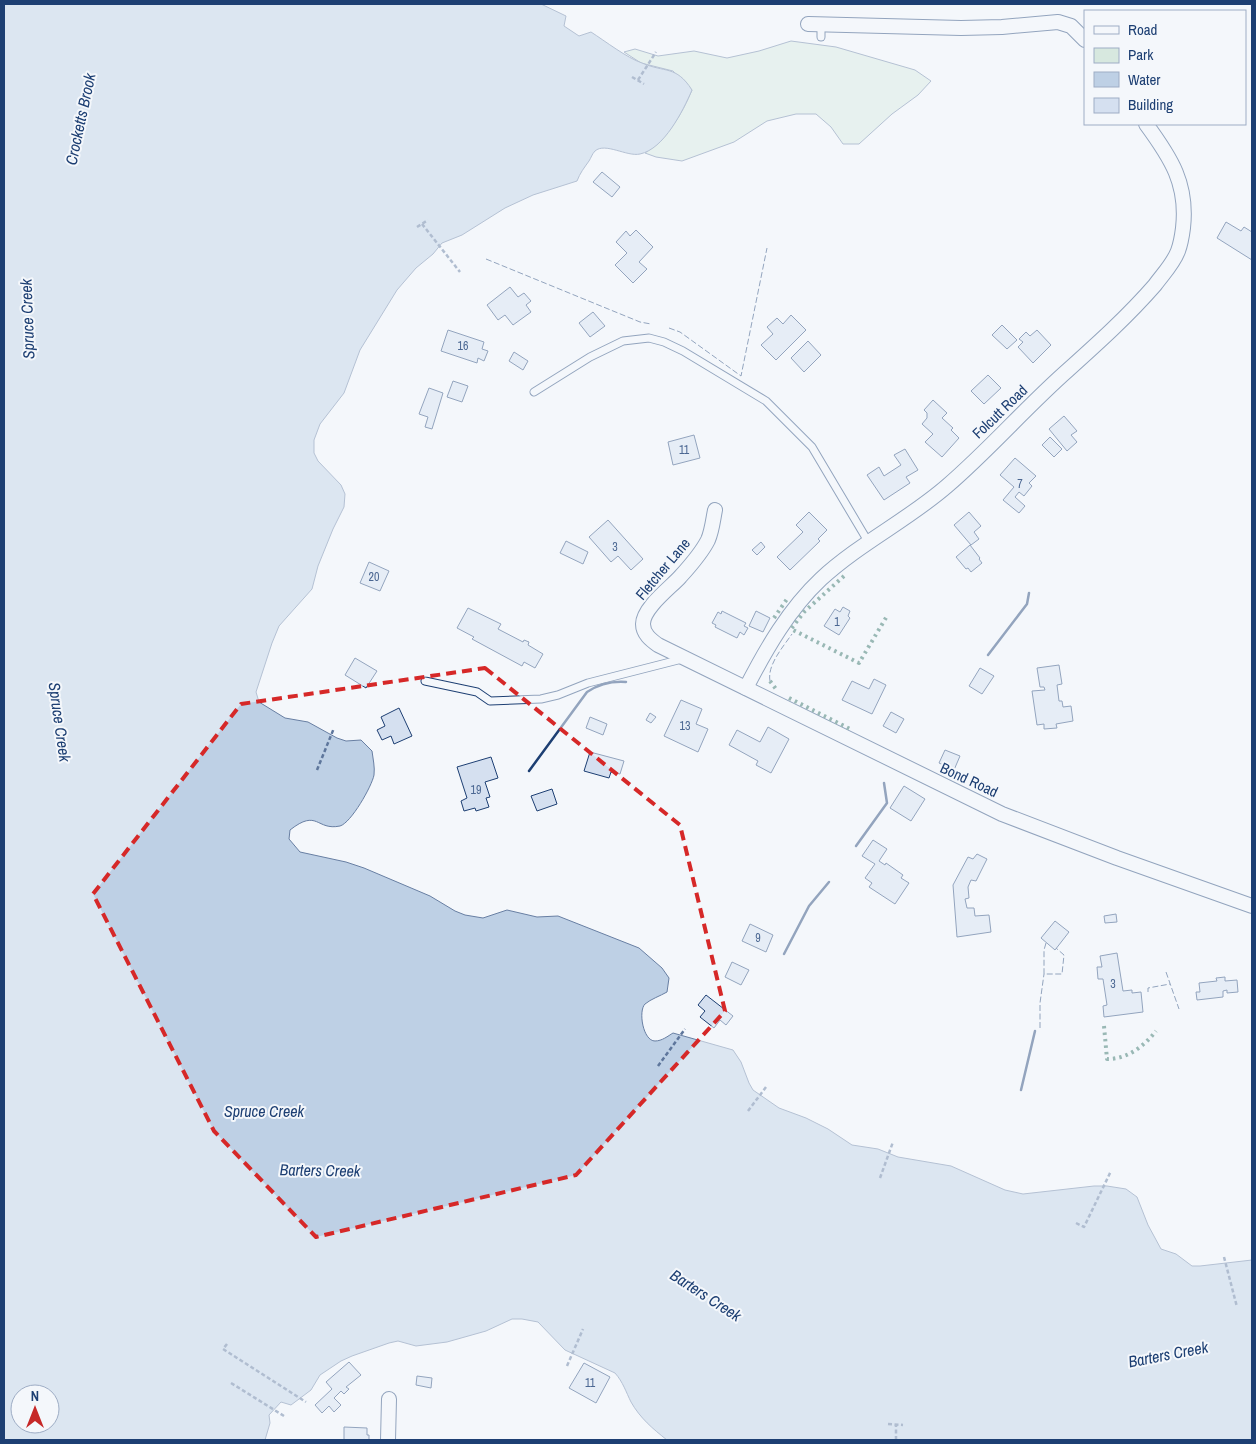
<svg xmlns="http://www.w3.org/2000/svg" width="1256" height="1444" font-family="'Archivo Narrow',sans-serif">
<rect width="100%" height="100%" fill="#f4f7fb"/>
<path fill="#d7e8df" stroke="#687fa3" d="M 791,41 L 836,47 L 915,70 L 931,81 L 918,95 L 892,114 L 859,144 L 843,144 L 831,127 L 816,114 L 796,114 L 767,121 L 734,142 L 682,161 L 656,157 L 645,153 C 668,137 681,116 692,90 L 673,71 L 641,63 L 624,52 L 635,49 L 658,56 L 694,51 L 727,58 L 759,51 Z"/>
<path fill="#bed0e5" stroke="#687fa3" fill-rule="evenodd" d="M 4,4 L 541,4 L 566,16 L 564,26 L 579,36 L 591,32 C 605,41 627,58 642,63 C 665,73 676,65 692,90 C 683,111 664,149 640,154 C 627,157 605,142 595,151 C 592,154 591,158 589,161 C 584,168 580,173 577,181 L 533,195 L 505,208 L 462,235 L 442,243 L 433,254 L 416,268 L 397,290 L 360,350 L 344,393 L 320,424 L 314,440 L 314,453 L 318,461 L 341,485 L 345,494 L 344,507 L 333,529 L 318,566 L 312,589 L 279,626 L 272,643 L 256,692 L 259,702 L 285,718 L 308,722 L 337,738 L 346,741 L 361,740 L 372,751 C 373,759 375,767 374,775 C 372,786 351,823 340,826 C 316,831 318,808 290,830 L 289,839 L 300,852 L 346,862 L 364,868 L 430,896 L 455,911 L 465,915 L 483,918 L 507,910 L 537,917 L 558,916 L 639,948 L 662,968 L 669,978 L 667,992 C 660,996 651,999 645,1004 C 638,1011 643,1041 655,1041 C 662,1041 668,1036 673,1033 L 733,1050 L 741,1062 L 749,1083 L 753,1090 L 779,1108 L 806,1118 L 828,1129 L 852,1145 L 878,1149 L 898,1157 L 951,1166 L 1005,1190 L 1023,1194 L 1094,1186 L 1107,1186 L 1126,1189 L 1137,1197 L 1148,1225 L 1161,1249 L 1176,1254 L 1192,1266 L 1200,1266 L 1252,1260 L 1252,1440 L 667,1440 C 653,1429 640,1418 631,1402 C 626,1392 623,1382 615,1373 L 565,1350 L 538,1322 L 522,1319 L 512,1319 L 486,1331 L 447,1342 L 416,1346 L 398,1341 L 389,1343 L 352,1356 L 341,1361 L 320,1375 L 311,1390 L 291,1405 L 281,1402 L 269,1415 L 270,1423 L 265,1440 L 4,1440 ZM 20,1394 L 50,1394 L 50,1424 L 20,1424 Z"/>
<g fill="#d5e0f0" stroke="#1d3f73">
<path d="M 602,172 L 620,187 L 612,197 L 593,182 Z"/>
<path d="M 1226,222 L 1241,231 L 1244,227 L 1252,232 L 1252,260 L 1217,238 Z"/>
<path d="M 636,230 L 653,247 L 639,262 L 647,269 L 633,283 L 615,265 L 627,253 L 616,242 L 626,231 L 630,236 Z"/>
<path d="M 510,287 L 518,297 L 524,293 L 531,301 L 526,305 L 531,312 L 513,325 L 505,315 L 498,320 L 487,305 Z"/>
<path d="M 593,312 L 605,326 L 590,337 L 579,323 Z"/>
<path d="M 791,315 L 806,330 L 776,360 L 761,345 L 773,334 L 767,327 L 777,318 L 783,324 Z"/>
<path d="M 1002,325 L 1017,340 L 1007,349 L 992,335 Z"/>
<path d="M 448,330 L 484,342 L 482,349 L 488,351 L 484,361 L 478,358 L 477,363 L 441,351 Z"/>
<path d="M 1037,330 L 1051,345 L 1033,363 L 1018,347 L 1023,342 L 1019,339 L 1026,332 L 1030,336 Z"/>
<path d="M 808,341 L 821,355 L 804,372 L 791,358 Z"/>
<path d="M 514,352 L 528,361 L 523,370 L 509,361 Z"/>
<path d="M 988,375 L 1001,388 L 984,404 L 971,391 Z"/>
<path d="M 453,381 L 468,386 L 462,402 L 447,397 Z"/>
<path d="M 429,388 L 443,393 L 432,429 L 425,427 L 428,417 L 419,414 Z"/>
<path d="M 933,400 L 947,413 L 942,418 L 953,428 L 951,430 L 959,438 L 942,457 L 925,442 L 933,434 L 922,424 L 927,418 L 927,413 L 924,410 Z"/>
<path d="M 1064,416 L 1077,431 L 1071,435 L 1077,442 L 1067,451 L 1049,429 Z"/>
<path d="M 694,435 L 700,458 L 673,465 L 668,442 Z"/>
<path d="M 1050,437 L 1062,449 L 1054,457 L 1042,445 Z"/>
<path d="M 905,449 L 918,470 L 906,477 L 910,483 L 884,500 L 867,475 L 879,467 L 884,476 L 901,465 L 894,455 Z"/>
<path d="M 1015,458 L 1036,476 L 1029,483 L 1032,486 L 1024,496 L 1019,492 L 1015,497 L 1025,506 L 1019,513 L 1003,500 L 1014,487 L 1000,475 Z"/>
<path d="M 809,512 L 827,530 L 818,539 L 820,541 L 790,570 L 777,557 L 803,532 L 796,525 Z"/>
<path d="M 969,512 L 981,526 L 974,532 L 979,539 L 971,545 L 954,525 Z"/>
<path d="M 608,520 L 643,559 L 631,570 L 618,556 L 611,562 L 589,537 Z"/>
<path d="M 566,541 L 588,552 L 583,564 L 560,553 Z"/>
<path d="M 761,542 L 765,547 L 757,555 L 752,550 Z"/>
<path d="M 970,545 L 980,558 L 979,559 L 982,563 L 971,572 L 968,568 L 966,569 L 956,557 Z"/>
<path d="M 369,562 L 389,571 L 380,591 L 360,583 Z"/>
<path d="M 843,607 L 850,611 L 848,616 L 850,618 L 839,635 L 824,626 L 835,609 L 840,612 Z"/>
<path d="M 468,608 L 501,624 L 498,629 L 523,642 L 524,640 L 529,642 L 528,645 L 543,654 L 535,668 L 524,662 L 522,666 L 472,639 L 474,637 L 457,628 Z"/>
<path d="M 722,611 L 746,623 L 744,626 L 748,628 L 744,635 L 740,632 L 737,638 L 715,627 L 716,625 L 712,623 L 718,612 L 721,614 Z"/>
<path d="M 756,611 L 770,618 L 763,632 L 749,626 Z"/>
<path d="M 355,658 L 377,671 L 366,688 L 345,675 Z"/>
<path d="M 1059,665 L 1062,684 L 1057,685 L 1059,701 L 1062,701 L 1063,707 L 1071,706 L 1073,721 L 1056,724 L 1057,728 L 1044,729 L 1044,724 L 1037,725 L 1032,691 L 1045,690 L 1044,687 L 1040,687 L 1037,668 Z"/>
<path d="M 980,668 L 994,676 L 982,694 L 969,686 Z"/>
<path d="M 874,679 L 886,685 L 872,714 L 842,700 L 852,681 L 869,689 Z"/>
<path d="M 681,700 L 702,709 L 696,724 L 708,729 L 698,752 L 664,736 Z"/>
<path d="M 399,708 L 412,736 L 394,744 L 391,736 L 382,740 L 377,730 L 385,726 L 381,717 Z"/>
<path d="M 891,712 L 904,719 L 896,733 L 883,726 Z"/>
<path d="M 650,713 L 656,717 L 651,723 L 646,720 Z"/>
<path d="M 590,717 L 607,724 L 603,735 L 586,728 Z"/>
<path d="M 768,727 L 789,739 L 771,773 L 756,765 L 758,761 L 729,745 L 737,730 L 760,742 Z"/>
<path d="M 945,750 L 960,756 L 954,770 L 939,763 Z"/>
<path d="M 590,752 L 624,761 L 620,774 L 611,772 L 609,778 L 584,771 Z"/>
<path d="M 491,757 L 498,778 L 485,782 L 490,797 L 486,798 L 489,807 L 476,811 L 475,808 L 464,811 L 461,801 L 467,798 L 457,767 Z"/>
<path d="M 904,786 L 925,799 L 911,821 L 890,808 Z"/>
<path d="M 552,789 L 557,804 L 537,811 L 531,796 Z"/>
<path d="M 873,840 L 887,849 L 879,861 L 885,865 L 886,863 L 903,875 L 901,878 L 909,883 L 895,904 L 869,887 L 872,883 L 865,878 L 875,864 L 862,856 Z"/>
<path d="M 977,854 L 987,859 L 976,881 L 971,880 L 968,887 L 969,898 L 965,899 L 967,908 L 974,908 L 975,916 L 989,915 L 991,932 L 957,937 L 953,885 L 968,857 L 973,859 Z"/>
<path d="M 1116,914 L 1117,922 L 1105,923 L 1104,916 Z"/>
<path d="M 1055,921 L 1069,932 L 1055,950 L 1041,938 Z"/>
<path d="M 750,924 L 773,935 L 766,952 L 742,941 Z"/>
<path d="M 1117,953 L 1123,991 L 1132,990 L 1132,993 L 1141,992 L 1143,1012 L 1104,1017 L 1103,1006 L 1107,1005 L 1103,979 L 1098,979 L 1097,967 L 1102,967 L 1100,956 Z"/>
<path d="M 732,962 L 749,970 L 741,985 L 725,977 Z"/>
<path d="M 1225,977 L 1225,981 L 1237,980 L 1238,992 L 1227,993 L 1227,990 L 1223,991 L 1223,997 L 1197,1000 L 1196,992 L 1200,992 L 1199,983 L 1217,981 L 1216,978 Z"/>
<path d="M 706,995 L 733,1016 L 726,1025 L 720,1020 L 714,1028 L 700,1017 L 705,1011 L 698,1005 Z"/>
<path d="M 349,1362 L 361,1375 L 346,1387 L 349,1389 L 344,1394 L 341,1391 L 334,1398 L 341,1405 L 334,1412 L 329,1406 L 322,1413 L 315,1405 L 332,1389 L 326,1382 Z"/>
<path d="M 584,1363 L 610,1377 L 596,1403 L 569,1388 Z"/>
<path d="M 417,1376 L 432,1378 L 431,1388 L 416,1385 Z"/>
<path d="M 344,1427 L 367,1428 L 367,1435 L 369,1435 L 369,1440 L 344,1440 Z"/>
</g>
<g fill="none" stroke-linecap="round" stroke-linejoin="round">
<g stroke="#1d3f73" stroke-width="9">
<g id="lane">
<path d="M 821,24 L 821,37"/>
<path d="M 534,392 L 590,357 L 623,341 L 649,338 L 664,342 L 683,351 L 766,401 L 812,447 L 869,543"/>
<path d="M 425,681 L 477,692 L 490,701 L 541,699 L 558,695 L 588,683 L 682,659"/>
</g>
</g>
<g stroke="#1d3f73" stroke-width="16">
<g id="street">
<path d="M 808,24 L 961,28 L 1002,27 L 1058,22 L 1071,26 L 1085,40"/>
<path d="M 715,510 C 713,520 712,531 708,540 C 701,554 690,566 680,577 C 670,588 643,608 643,624 C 643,634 651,640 658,645 L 1002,814 L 1117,858 L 1252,906"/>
<path d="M 746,688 C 766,649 789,609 821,579 C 860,543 908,520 947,486 C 989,450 1026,407 1068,370 C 1098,343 1128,316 1155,285 C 1163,274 1173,264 1178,251 C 1181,243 1182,236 1183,228 C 1188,184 1171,158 1146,124"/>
<path d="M 388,1440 L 389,1399"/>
</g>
</g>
<g stroke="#5e769c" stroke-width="2.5" stroke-dasharray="4 2.5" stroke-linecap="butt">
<path d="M 632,77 L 644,84"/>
<path d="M 638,80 L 656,52"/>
<path d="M 422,224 L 460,272"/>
<path d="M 417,227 L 428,220"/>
<path d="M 317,770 L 334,728"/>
<path d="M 658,1066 L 685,1029"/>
<path d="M 748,1111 L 766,1087"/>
<path d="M 880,1178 L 893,1142"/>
<path d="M 1076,1223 L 1084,1227 L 1111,1171"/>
<path d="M 1224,1257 L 1237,1307"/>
<path d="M 227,1344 L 223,1349 L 306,1402"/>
<path d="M 567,1366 L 583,1329"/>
<path d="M 231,1383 L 284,1416"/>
<path d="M 888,1424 L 903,1425"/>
<path d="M 896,1440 L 896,1425"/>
</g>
<use href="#lane" stroke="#f4f7fb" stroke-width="7"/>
<use href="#street" stroke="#f4f7fb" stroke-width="14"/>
<g stroke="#2c6c60" stroke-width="4" stroke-dasharray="2.5 4" stroke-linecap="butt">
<path d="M 844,576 L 804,612 L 791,629 L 859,663 L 887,616"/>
<path d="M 774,618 L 787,599"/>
<path d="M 770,681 L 776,689"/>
<path d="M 789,698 L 852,730"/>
<path d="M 1104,1026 L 1107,1059 C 1128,1059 1144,1046 1156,1031"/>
</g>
<g stroke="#1d3f73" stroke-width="1" stroke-dasharray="6 2.5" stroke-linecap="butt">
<path d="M 486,259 L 640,322 L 651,324"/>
<path d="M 669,328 L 680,332 L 741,376 L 767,248"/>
<path d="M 770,681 C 767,665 783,647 792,634"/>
<path d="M 1046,943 L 1044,950 L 1044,974 L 1062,974 L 1064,955 L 1056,948"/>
<path d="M 1166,972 L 1179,1009"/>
<path d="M 1148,992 L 1148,988 L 1170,984"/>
<path d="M 1040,1028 L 1040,1003 L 1044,974"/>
</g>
<g stroke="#1d3f73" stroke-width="2.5">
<path d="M 988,655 L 1027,604 L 1029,593"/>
<path d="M 529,771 L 587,692 C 599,684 612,681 626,682"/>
<path d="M 856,846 L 887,803 L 884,783"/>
<path d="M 784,954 L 809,906 L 829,882"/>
<path d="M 1021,1090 L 1035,1031"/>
</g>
</g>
<path d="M0 0H1256V1444H0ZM 485,668 L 680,825 L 725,1011 L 576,1175 L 316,1237 L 214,1131 L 93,894 L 241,704 Z" fill="#f4f7fb" fill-opacity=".55" fill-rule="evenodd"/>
<path fill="none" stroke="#d62828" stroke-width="4" stroke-dasharray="10 6" stroke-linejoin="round" d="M 485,668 L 680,825 L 725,1011 L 576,1175 L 316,1237 L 214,1131 L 93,894 L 241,704 Z"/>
<g text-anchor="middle" stroke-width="4" stroke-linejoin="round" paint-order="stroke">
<g font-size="12" fill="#4b6792">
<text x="463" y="350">16</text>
<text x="684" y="454">11</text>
<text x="1020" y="488">7</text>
<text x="615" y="551">3</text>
<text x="374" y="581">20</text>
<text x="837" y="626">1</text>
<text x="685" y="730">13</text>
<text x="476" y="794">19</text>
<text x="758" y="942">9</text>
<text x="1113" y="988">3</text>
<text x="590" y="1387">11</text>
</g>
<g font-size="15" fill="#1d3f73" stroke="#f4f7fb">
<text transform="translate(1000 412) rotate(-44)" y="5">Folcutt Road</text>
<text transform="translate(663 569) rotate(-50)" y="5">Fletcher Lane</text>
<text transform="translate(969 780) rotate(25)" y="5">Bond Road</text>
</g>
<g font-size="16" font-style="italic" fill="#1d3f73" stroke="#f4f7fb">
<text transform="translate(80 119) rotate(-78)" y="6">Crocketts Brook</text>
<text transform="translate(27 319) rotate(-92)" y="6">Spruce Creek</text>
<text transform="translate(60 722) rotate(82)" y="6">Spruce Creek</text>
<text x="264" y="1117">Spruce Creek</text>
<text transform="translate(320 1170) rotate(1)" y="6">Barters Creek</text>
<text transform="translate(706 1295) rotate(33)" y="6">Barters Creek</text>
<text transform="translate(1168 1354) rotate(-11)" y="6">Barters Creek</text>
</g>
</g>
<rect width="1256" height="1444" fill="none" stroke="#1d3f73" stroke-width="10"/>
<rect x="1084" y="10" width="162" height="115" fill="#f4f7fb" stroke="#9eadc5"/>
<rect x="1094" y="26" width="25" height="8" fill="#f4f7fb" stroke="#9eadc5"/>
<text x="1128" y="35" font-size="15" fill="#1d3f73">Road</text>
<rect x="1094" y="48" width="25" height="15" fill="#d7e8df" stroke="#9eadc5"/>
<text x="1128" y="60" font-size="15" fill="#1d3f73">Park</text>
<rect x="1094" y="72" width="25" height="15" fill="#bed0e5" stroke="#9eadc5"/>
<text x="1128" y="85" font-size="15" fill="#1d3f73">Water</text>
<rect x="1094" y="98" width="25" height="15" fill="#d5e0f0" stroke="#9eadc5"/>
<text x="1128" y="110" font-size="15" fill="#1d3f73">Building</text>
<g transform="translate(35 1409)"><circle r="24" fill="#f4f7fb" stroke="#9eadc5"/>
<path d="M0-4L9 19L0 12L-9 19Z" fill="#c62828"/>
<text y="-8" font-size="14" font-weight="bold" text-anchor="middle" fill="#1d3f73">N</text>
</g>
</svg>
